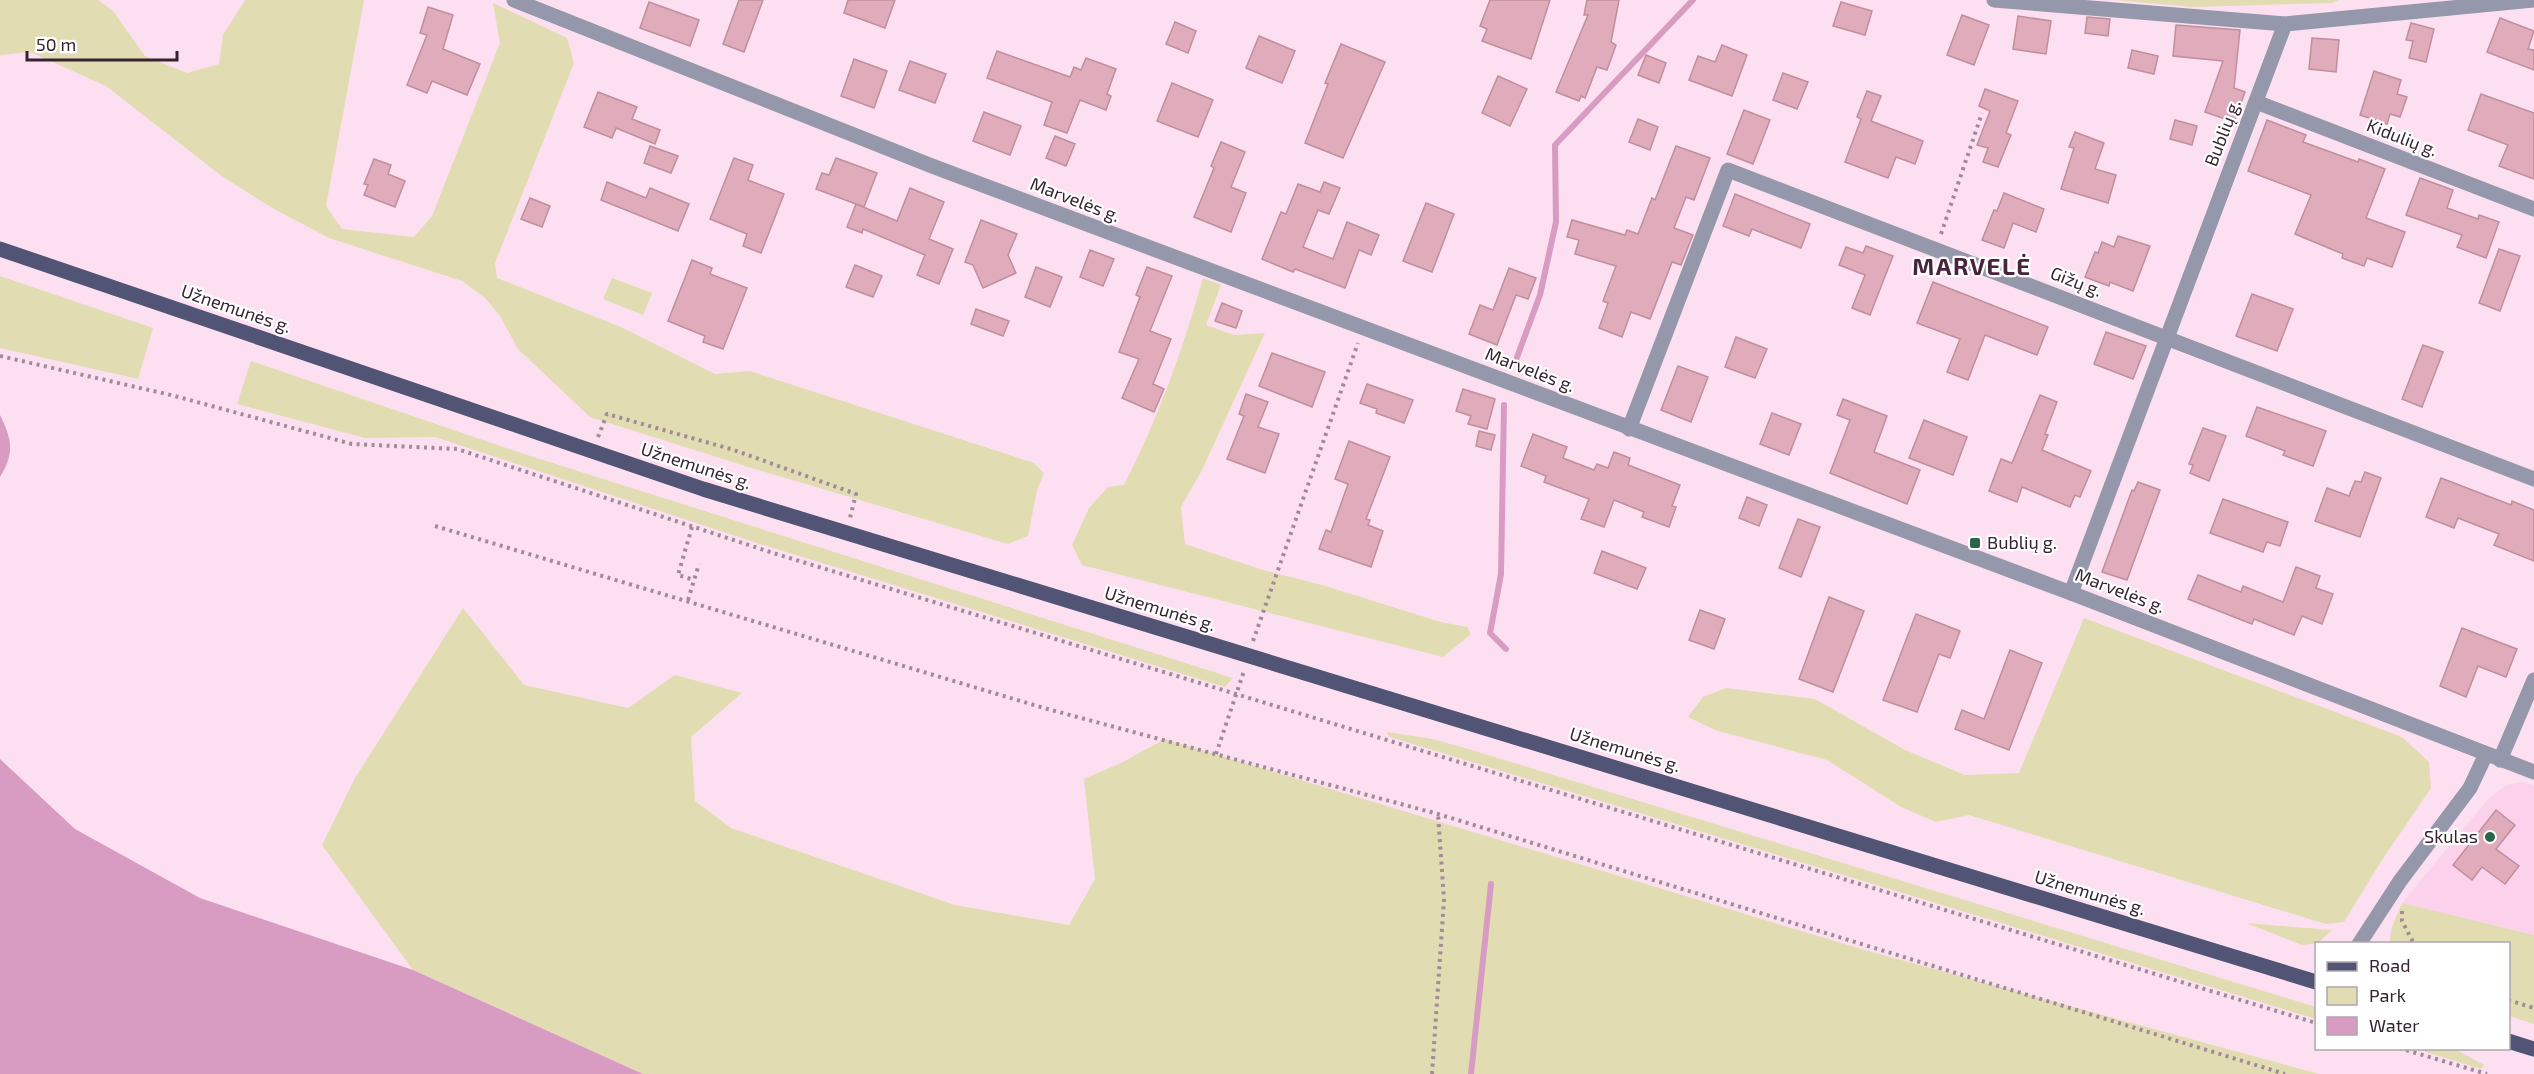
<svg xmlns="http://www.w3.org/2000/svg" width="2534" height="1074" font-family="'Exo 2',sans-serif">
<rect width="100%" height="100%" fill="#fce0f1"/>
<path fill="#fcd1eb" d="M 2524,782 L 2534,786 L 2534,935 L 2402,903 L 2490,797 L 2507,785 Z"/>
<g fill="#e2dcb2">
<path d="M 0,0 L 98,0 L 113,11 L 145,56 L 187,73 L 219,64 L 223,35 L 245,0 L 364,0 L 326,206 L 342,229 L 414,237 L 432,216 L 500,43 L 493,3 L 567,38 L 574,63 L 495,263 L 497,278 L 623,328 L 715,374 L 750,371 L 1034,463 L 1044,473 L 1037,490 L 1028,536 L 1008,544 L 745,466 L 590,417 L 518,349 L 500,316 L 485,298 L 462,281 L 329,238 L 274,209 L 223,177 L 106,86 L 30,52 L 0,55 Z"/>
<path d="M 2115,0 L 2339,0 L 2332,3 L 2193,7 Z"/>
<path d="M 0,276 L 153,328 L 138,379 L 0,348 Z"/>
<path d="M 612,278 L 652,293 L 643,315 L 603,299 Z"/>
<path d="M 1203,278 L 1221,285 L 1206,325 L 1234,335 L 1265,333 L 1201,472 L 1181,507 L 1185,544 L 1263,570 L 1322,585 L 1441,622 L 1467,627 L 1471,634 L 1443,657 L 1082,565 L 1072,545 L 1089,508 L 1108,487 L 1124,485 C 1158,419 1183,349 1203,278 Z"/>
<path d="M 251,361 L 521,453 L 1233,678 L 1225,687 L 760,544 L 435,437 L 365,438 L 237,404 Z"/>
<path d="M 463,608 L 524,685 L 628,708 L 675,675 L 742,693 L 691,737 L 695,801 L 731,828 L 955,905 L 1069,925 L 1095,879 L 1084,779 L 1121,763 L 1165,739 L 1861,949 L 2319,1074 L 643,1074 L 413,970 L 322,845 L 355,778 Z"/>
<path d="M 2084,618 L 2402,737 L 2429,762 L 2431,788 L 2382,860 L 2344,922 L 2326,924 L 1969,815 L 1936,822 L 1901,807 L 1827,760 L 1715,730 L 1688,717 L 1703,697 L 1726,688 L 1815,699 L 1905,750 L 1965,775 L 2019,773 Z"/>
<path d="M 1388,732 L 1432,739 L 1465,748 L 2313,1006 L 2316,1007 L 2316,1019 L 1390,737 L 1387,734 Z"/>
<path d="M 2402,903 L 2534,935 L 2534,1024 L 2509,1016 L 2508,944 L 2390,943 C 2389,928 2397,917 2402,903 Z"/>
<path d="M 2246,923 L 2332,930 L 2318,943 L 2302,945 Z"/>
<path d="M 2421,1049 L 2455,1049 L 2484,1065 L 2481,1069 L 2426,1052 Z"/>
</g>
<g fill="#d89cc2">
<path d="M 0,415 C 12,440 15,452 0,477 Z"/>
<path d="M 0,759 L 75,829 L 200,898 L 413,970 L 643,1074 L 0,1074 Z"/>
</g>
<g fill="none" stroke-linecap="round" stroke-linejoin="round">
<g stroke="#d89cc2" stroke-width="6">
<path d="M 1516,360 L 1540,295 L 1556,222 L 1555,145 L 1693,0"/>
<path d="M 1504,405 L 1501,574 L 1490,633 L 1506,649"/>
<path d="M 1471,1074 L 1491,884"/>
</g>
</g>
<g fill="#e0abba" stroke="#c18e9c" stroke-width="1.5">
<path d="M 739,0 L 763,0 L 744,52 L 723,44 Z"/>
<path d="M 848,0 L 895,0 L 885,28 L 844,13 Z"/>
<path d="M 1490,0 L 1550,0 L 1531,59 L 1482,41 L 1487,29 L 1480,26 Z"/>
<path d="M 1587,0 L 1619,0 L 1611,42 L 1616,45 L 1607,70 L 1597,67 L 1585,98 L 1581,96 L 1579,101 L 1556,92 L 1588,15 L 1584,15 Z"/>
<path d="M 649,2 L 699,20 L 690,46 L 640,28 Z"/>
<path d="M 1841,2 L 1872,11 L 1865,35 L 1833,26 Z"/>
<path d="M 428,7 L 453,15 L 443,49 L 480,64 L 467,95 L 432,81 L 427,93 L 407,85 L 427,35 L 420,33 Z"/>
<path d="M 1962,15 L 1989,25 L 1974,65 L 1947,55 Z"/>
<path d="M 2018,16 L 2051,21 L 2046,54 L 2013,49 Z"/>
<path d="M 2087,17 L 2110,19 L 2108,36 L 2085,33 Z"/>
<path d="M 2500,18 L 2534,31 L 2528,49 L 2534,50 L 2534,70 L 2487,52 Z"/>
<path d="M 1175,22 L 1196,31 L 1188,53 L 1166,44 Z"/>
<path d="M 2411,23 L 2434,29 L 2426,62 L 2409,58 L 2413,41 L 2406,40 Z"/>
<path d="M 2176,25 L 2240,30 L 2234,88 L 2245,92 L 2234,122 L 2205,112 L 2223,61 L 2173,56 Z"/>
<path d="M 1259,36 L 1295,51 L 1282,83 L 1246,68 Z"/>
<path d="M 2312,38 L 2339,40 L 2336,72 L 2309,69 Z"/>
<path d="M 1341,44 L 1385,62 L 1343,158 L 1305,143 L 1328,84 L 1325,83 Z"/>
<path d="M 1722,45 L 1747,55 L 1732,96 L 1689,80 L 1698,56 L 1715,62 Z"/>
<path d="M 2132,50 L 2158,56 L 2154,74 L 2128,68 Z"/>
<path d="M 997,51 L 1070,77 L 1074,67 L 1081,70 L 1086,58 L 1116,69 L 1107,94 L 1111,96 L 1106,110 L 1080,100 L 1067,133 L 1044,125 L 1052,102 L 987,78 Z"/>
<path d="M 1646,55 L 1666,63 L 1659,83 L 1638,75 Z"/>
<path d="M 854,59 L 887,71 L 874,108 L 841,96 Z"/>
<path d="M 910,61 L 946,74 L 935,103 L 899,90 Z"/>
<path d="M 2374,71 L 2401,80 L 2397,94 L 2407,97 L 2400,117 L 2390,114 L 2387,124 L 2360,115 Z"/>
<path d="M 1783,73 L 1808,82 L 1797,109 L 1773,100 Z"/>
<path d="M 1498,76 L 1527,89 L 1510,126 L 1482,113 Z"/>
<path d="M 1172,83 L 1213,100 L 1198,137 L 1157,121 Z"/>
<path d="M 1985,89 L 2018,101 L 2006,133 L 2011,135 L 1998,167 L 1983,162 L 1988,148 L 1977,145 L 1990,111 L 1979,106 Z"/>
<path d="M 1867,91 L 1881,96 L 1871,121 L 1923,141 L 1915,164 L 1896,157 L 1888,178 L 1845,162 L 1861,119 L 1857,117 Z"/>
<path d="M 598,92 L 637,107 L 632,119 L 660,130 L 655,144 L 616,128 L 612,138 L 584,127 Z"/>
<path d="M 2481,94 L 2534,113 L 2534,179 L 2499,166 L 2508,145 L 2468,130 Z"/>
<path d="M 1744,110 L 1770,120 L 1753,164 L 1727,154 Z"/>
<path d="M 984,112 L 1021,126 L 1010,155 L 973,141 Z"/>
<path d="M 1638,119 L 1658,127 L 1650,150 L 1629,142 Z"/>
<path d="M 2175,120 L 2197,126 L 2192,145 L 2170,139 Z"/>
<path d="M 2267,120 L 2306,135 L 2303,142 L 2358,162 L 2359,159 L 2385,169 L 2366,218 L 2405,232 L 2392,267 L 2367,258 L 2364,266 L 2342,258 L 2343,254 L 2295,234 L 2311,195 L 2248,171 Z"/>
<path d="M 2075,132 L 2104,143 L 2095,169 L 2116,175 L 2108,203 L 2061,189 L 2074,148 L 2069,147 Z"/>
<path d="M 1055,136 L 1075,144 L 1066,166 L 1046,158 Z"/>
<path d="M 1221,142 L 1245,152 L 1231,187 L 1246,193 L 1231,232 L 1194,217 L 1214,168 L 1211,166 Z"/>
<path d="M 650,146 L 678,156 L 671,173 L 644,163 Z"/>
<path d="M 1676,146 L 1710,158 L 1694,200 L 1686,197 L 1674,228 L 1693,235 L 1681,265 L 1672,262 L 1650,319 L 1631,312 L 1622,337 L 1599,328 L 1608,303 L 1603,301 L 1616,266 L 1575,254 L 1579,240 L 1567,237 L 1572,220 L 1625,235 L 1627,230 L 1638,234 L 1652,198 L 1655,200 Z"/>
<path d="M 734,158 L 753,165 L 748,180 L 784,194 L 761,253 L 743,246 L 747,234 L 710,219 Z"/>
<path d="M 836,158 L 877,173 L 864,207 L 816,189 L 822,173 L 829,175 Z"/>
<path d="M 374,159 L 391,165 L 388,174 L 405,181 L 395,207 L 364,195 L 368,185 L 364,184 Z"/>
<path d="M 2420,178 L 2453,190 L 2447,208 L 2478,219 L 2479,215 L 2499,222 L 2486,258 L 2457,247 L 2462,235 L 2406,215 Z"/>
<path d="M 607,182 L 646,198 L 650,188 L 689,204 L 678,231 L 601,200 Z"/>
<path d="M 1324,182 L 1340,188 L 1329,214 L 1318,210 L 1303,247 L 1333,259 L 1347,222 L 1379,235 L 1371,255 L 1359,250 L 1345,288 L 1295,269 L 1293,272 L 1262,259 L 1281,212 L 1286,214 L 1298,184 L 1320,192 Z"/>
<path d="M 910,188 L 944,202 L 929,239 L 953,249 L 939,284 L 917,275 L 925,255 L 863,229 L 862,233 L 847,227 L 856,204 L 897,221 Z"/>
<path d="M 2004,193 L 2044,209 L 2036,232 L 2013,223 L 2004,248 L 1982,240 L 1994,210 L 1997,211 Z"/>
<path d="M 1735,194 L 1810,224 L 1801,248 L 1752,229 L 1749,236 L 1723,226 Z"/>
<path d="M 530,198 L 550,206 L 542,227 L 521,219 Z"/>
<path d="M 1426,203 L 1454,214 L 1432,272 L 1403,261 Z"/>
<path d="M 981,220 L 1017,234 L 1008,255 L 1016,273 L 983,288 L 973,265 L 965,262 Z"/>
<path d="M 2118,236 L 2150,246 L 2133,291 L 2110,282 L 2109,286 L 2085,277 L 2095,252 L 2098,253 L 2102,242 L 2114,247 Z"/>
<path d="M 1866,246 L 1893,256 L 1870,315 L 1852,308 L 1865,275 L 1839,265 L 1846,247 L 1863,253 Z"/>
<path d="M 2499,249 L 2520,256 L 2500,311 L 2479,303 Z"/>
<path d="M 1090,250 L 1114,259 L 1103,286 L 1080,277 Z"/>
<path d="M 692,260 L 712,268 L 710,274 L 747,288 L 723,349 L 703,342 L 705,336 L 668,321 Z"/>
<path d="M 855,265 L 882,276 L 873,297 L 846,287 Z"/>
<path d="M 1036,267 L 1062,277 L 1050,307 L 1025,297 Z"/>
<path d="M 1147,267 L 1172,276 L 1150,331 L 1171,339 L 1153,384 L 1164,389 L 1154,412 L 1122,398 L 1139,359 L 1119,352 L 1140,297 L 1136,295 Z"/>
<path d="M 1509,268 L 1536,278 L 1528,299 L 1516,295 L 1497,345 L 1469,334 L 1480,305 L 1493,310 Z"/>
<path d="M 1933,282 L 2048,327 L 2037,355 L 1985,335 L 1968,380 L 1947,372 L 1960,339 L 1917,323 Z"/>
<path d="M 2252,294 L 2293,309 L 2277,351 L 2236,336 Z"/>
<path d="M 1222,303 L 1242,311 L 1236,328 L 1215,321 Z"/>
<path d="M 976,309 L 1009,321 L 1003,336 L 971,324 Z"/>
<path d="M 2106,332 L 2146,346 L 2133,379 L 2094,364 Z"/>
<path d="M 1736,337 L 1767,349 L 1755,378 L 1725,367 Z"/>
<path d="M 2423,345 L 2443,352 L 2422,407 L 2402,399 Z"/>
<path d="M 1272,353 L 1325,372 L 1312,407 L 1259,386 Z"/>
<path d="M 1678,366 L 1708,377 L 1691,422 L 1661,410 Z"/>
<path d="M 1367,384 L 1413,400 L 1404,423 L 1376,413 L 1377,409 L 1360,403 Z"/>
<path d="M 1463,389 L 1495,399 L 1487,429 L 1468,424 L 1471,416 L 1456,411 Z"/>
<path d="M 1246,394 L 1268,402 L 1258,427 L 1279,434 L 1265,473 L 1227,459 L 1244,416 L 1239,414 Z"/>
<path d="M 2040,395 L 2057,402 L 2045,434 L 2048,435 L 2042,450 L 2091,471 L 2080,497 L 2075,495 L 2070,507 L 2022,487 L 2017,502 L 1989,491 L 2001,459 L 2012,463 Z"/>
<path d="M 1843,399 L 1887,416 L 1874,452 L 1920,470 L 1907,504 L 1830,473 L 1850,420 L 1837,415 Z"/>
<path d="M 2257,407 L 2326,431 L 2313,466 L 2283,455 L 2285,451 L 2246,436 Z"/>
<path d="M 1772,413 L 1801,424 L 1789,455 L 1760,444 Z"/>
<path d="M 1924,420 L 1967,437 L 1953,475 L 1909,458 Z"/>
<path d="M 2203,428 L 2226,436 L 2209,481 L 2190,473 L 2193,465 L 2189,464 Z"/>
<path d="M 1479,431 L 1495,435 L 1491,450 L 1476,446 Z"/>
<path d="M 1533,434 L 1567,447 L 1563,458 L 1594,470 L 1597,464 L 1608,468 L 1614,452 L 1630,458 L 1628,465 L 1680,485 L 1672,506 L 1676,507 L 1669,527 L 1642,517 L 1644,512 L 1614,500 L 1604,527 L 1581,519 L 1589,499 L 1544,482 L 1546,476 L 1521,466 Z"/>
<path d="M 1349,441 L 1390,457 L 1366,519 L 1370,520 L 1368,525 L 1383,531 L 1371,567 L 1319,549 L 1326,530 L 1331,532 L 1348,484 L 1335,479 Z"/>
<path d="M 2365,472 L 2381,478 L 2360,537 L 2315,521 L 2327,488 L 2349,496 L 2355,481 L 2361,482 Z"/>
<path d="M 2441,478 L 2511,505 L 2512,501 L 2534,510 L 2534,561 L 2494,545 L 2499,534 L 2458,518 L 2454,528 L 2426,517 Z"/>
<path d="M 2138,482 L 2160,490 L 2127,580 L 2102,572 L 2132,490 L 2134,491 Z"/>
<path d="M 1747,497 L 1767,505 L 1759,526 L 1739,518 Z"/>
<path d="M 2223,499 L 2288,522 L 2280,546 L 2267,542 L 2263,552 L 2210,533 Z"/>
<path d="M 1798,519 L 1820,527 L 1801,577 L 1779,568 Z"/>
<path d="M 1602,551 L 1646,568 L 1637,589 L 1594,573 Z"/>
<path d="M 2296,567 L 2320,576 L 2316,588 L 2333,594 L 2322,624 L 2302,616 L 2294,635 L 2254,619 L 2252,624 L 2188,599 L 2198,575 L 2241,592 L 2243,586 L 2283,602 Z"/>
<path d="M 1829,597 L 1864,611 L 1833,692 L 1799,679 Z"/>
<path d="M 1700,610 L 1725,619 L 1714,649 L 1689,640 Z"/>
<path d="M 1916,614 L 1960,631 L 1950,658 L 1939,654 L 1917,712 L 1883,700 Z"/>
<path d="M 2462,628 L 2517,649 L 2506,677 L 2478,666 L 2466,697 L 2440,686 Z"/>
<path d="M 2010,650 L 2042,663 L 2009,750 L 1955,729 L 1962,710 L 1984,719 Z"/>
<path d="M 2496,810 L 2515,825 L 2496,849 L 2519,866 L 2505,884 L 2482,867 L 2472,880 L 2453,865 Z"/>
</g>
<g fill="none" stroke-linecap="round" stroke-linejoin="round">
<g stroke="#a18a99" stroke-width="4" stroke-dasharray="3 4.5" stroke-linecap="butt">
<path d="M 1941,234 L 1982,113"/>
<path d="M 0,356 L 171,395 L 352,444 L 457,449 L 773,553 L 2316,1023"/>
<path d="M 598,437 L 607,414 L 734,450 L 856,494 L 850,518"/>
<path d="M 435,526 L 1044,708 L 1438,814 L 2285,1074"/>
<path d="M 692,527 L 678,575 L 694,580"/>
<path d="M 688,600 L 699,564"/>
<path d="M 1253,641 L 1358,343"/>
<path d="M 1216,754 L 1244,671"/>
<path d="M 2402,911 L 2402,921 L 2414,944"/>
<path d="M 2508,1000 L 2534,1008"/>
<path d="M 2399,1048 L 2487,1074"/>
<path d="M 1432,1074 L 1444,900 L 1438,814"/>
</g>
<g stroke="#9597ab" stroke-width="15">
<path d="M 514,0 L 932,166 L 2071,593 L 2534,772"/>
<path d="M 1994,0 L 2285,24 L 2534,0"/>
<path d="M 2256,102 L 2534,209"/>
<path d="M 1629,429 L 1728,170 L 2534,479"/>
<path d="M 2071,593 L 2285,24"/>
<path d="M 2500,760 L 2534,680"/>
<path d="M 2359,944 L 2400,881 L 2470,788 L 2486,754"/>
</g>
<g stroke="#525476" stroke-width="15">
<path d="M 0,249 L 703,489 L 2316,982"/>
<path d="M 2508,1041 L 2534,1049"/>
</g>
</g>
<g fill="#2d6349" stroke="#fff" stroke-width="2">
<rect x="1969" y="537" width="12" height="12" rx="3"/>
<circle cx="2490" cy="837" r="6"/>
</g>
<g text-anchor="middle" stroke-width="4.5" stroke-linejoin="round" paint-order="stroke">
<g font-size="18" fill="#35242f" stroke="#fff">
<text transform="translate(2223 133) rotate(-69)" y="6">Bublių g.</text>
<text transform="translate(2402 138) rotate(21)" y="6">Kidulių g.</text>
<text transform="translate(1075 200) rotate(21)" y="6">Marvelės g.</text>
<text transform="translate(2076 282) rotate(21)" y="6">Gižų g.</text>
<text transform="translate(236 309) rotate(19)" y="6">Užnemunės g.</text>
<text transform="translate(1530 370) rotate(21)" y="6">Marvelės g.</text>
<text transform="translate(696 466) rotate(18)" y="6">Užnemunės g.</text>
<text transform="translate(2120 591) rotate(21)" y="6">Marvelės g.</text>
<text transform="translate(1160 609) rotate(17)" y="6">Užnemunės g.</text>
<text transform="translate(1625 750) rotate(17)" y="6">Užnemunės g.</text>
<text transform="translate(2090 893) rotate(17)" y="6">Užnemunės g.</text>
</g>
<g font-size="18" fill="#35242f" stroke="#fff" text-anchor="start">
<text x="1987" y="549">Bublių g.</text>
<text x="2478" y="843" text-anchor="end">Skulas</text>
</g>
<g font-size="24" font-weight="bold" letter-spacing="1.5" fill="#47243c" stroke="#fff">
<text x="1972" y="275">MARVELĖ</text>
</g>
</g>
<rect x="2315" y="942" width="195" height="108" fill="#ffffff" stroke="#aea7ac" stroke-width="1.5"/>
<rect x="2327" y="962" width="30" height="9" fill="#525476" stroke="#aea7ac" stroke-width="1.5"/>
<text x="2369" y="972" font-size="18" fill="#35242f">Road</text>
<rect x="2327" y="987" width="30" height="18" fill="#e2dcb2" stroke="#aea7ac" stroke-width="1.5"/>
<text x="2369" y="1002" font-size="18" fill="#35242f">Park</text>
<rect x="2327" y="1017" width="30" height="18" fill="#d89cc2" stroke="#aea7ac" stroke-width="1.5"/>
<text x="2369" y="1032" font-size="18" fill="#35242f">Water</text>
<path d="M27 51v9h150v-9" fill="none" stroke="#35242f" stroke-width="3"/>
<text x="36" y="51" font-size="18" fill="#35242f" stroke="#ffffff" stroke-width="4.5" paint-order="stroke">50 m</text>
</svg>
